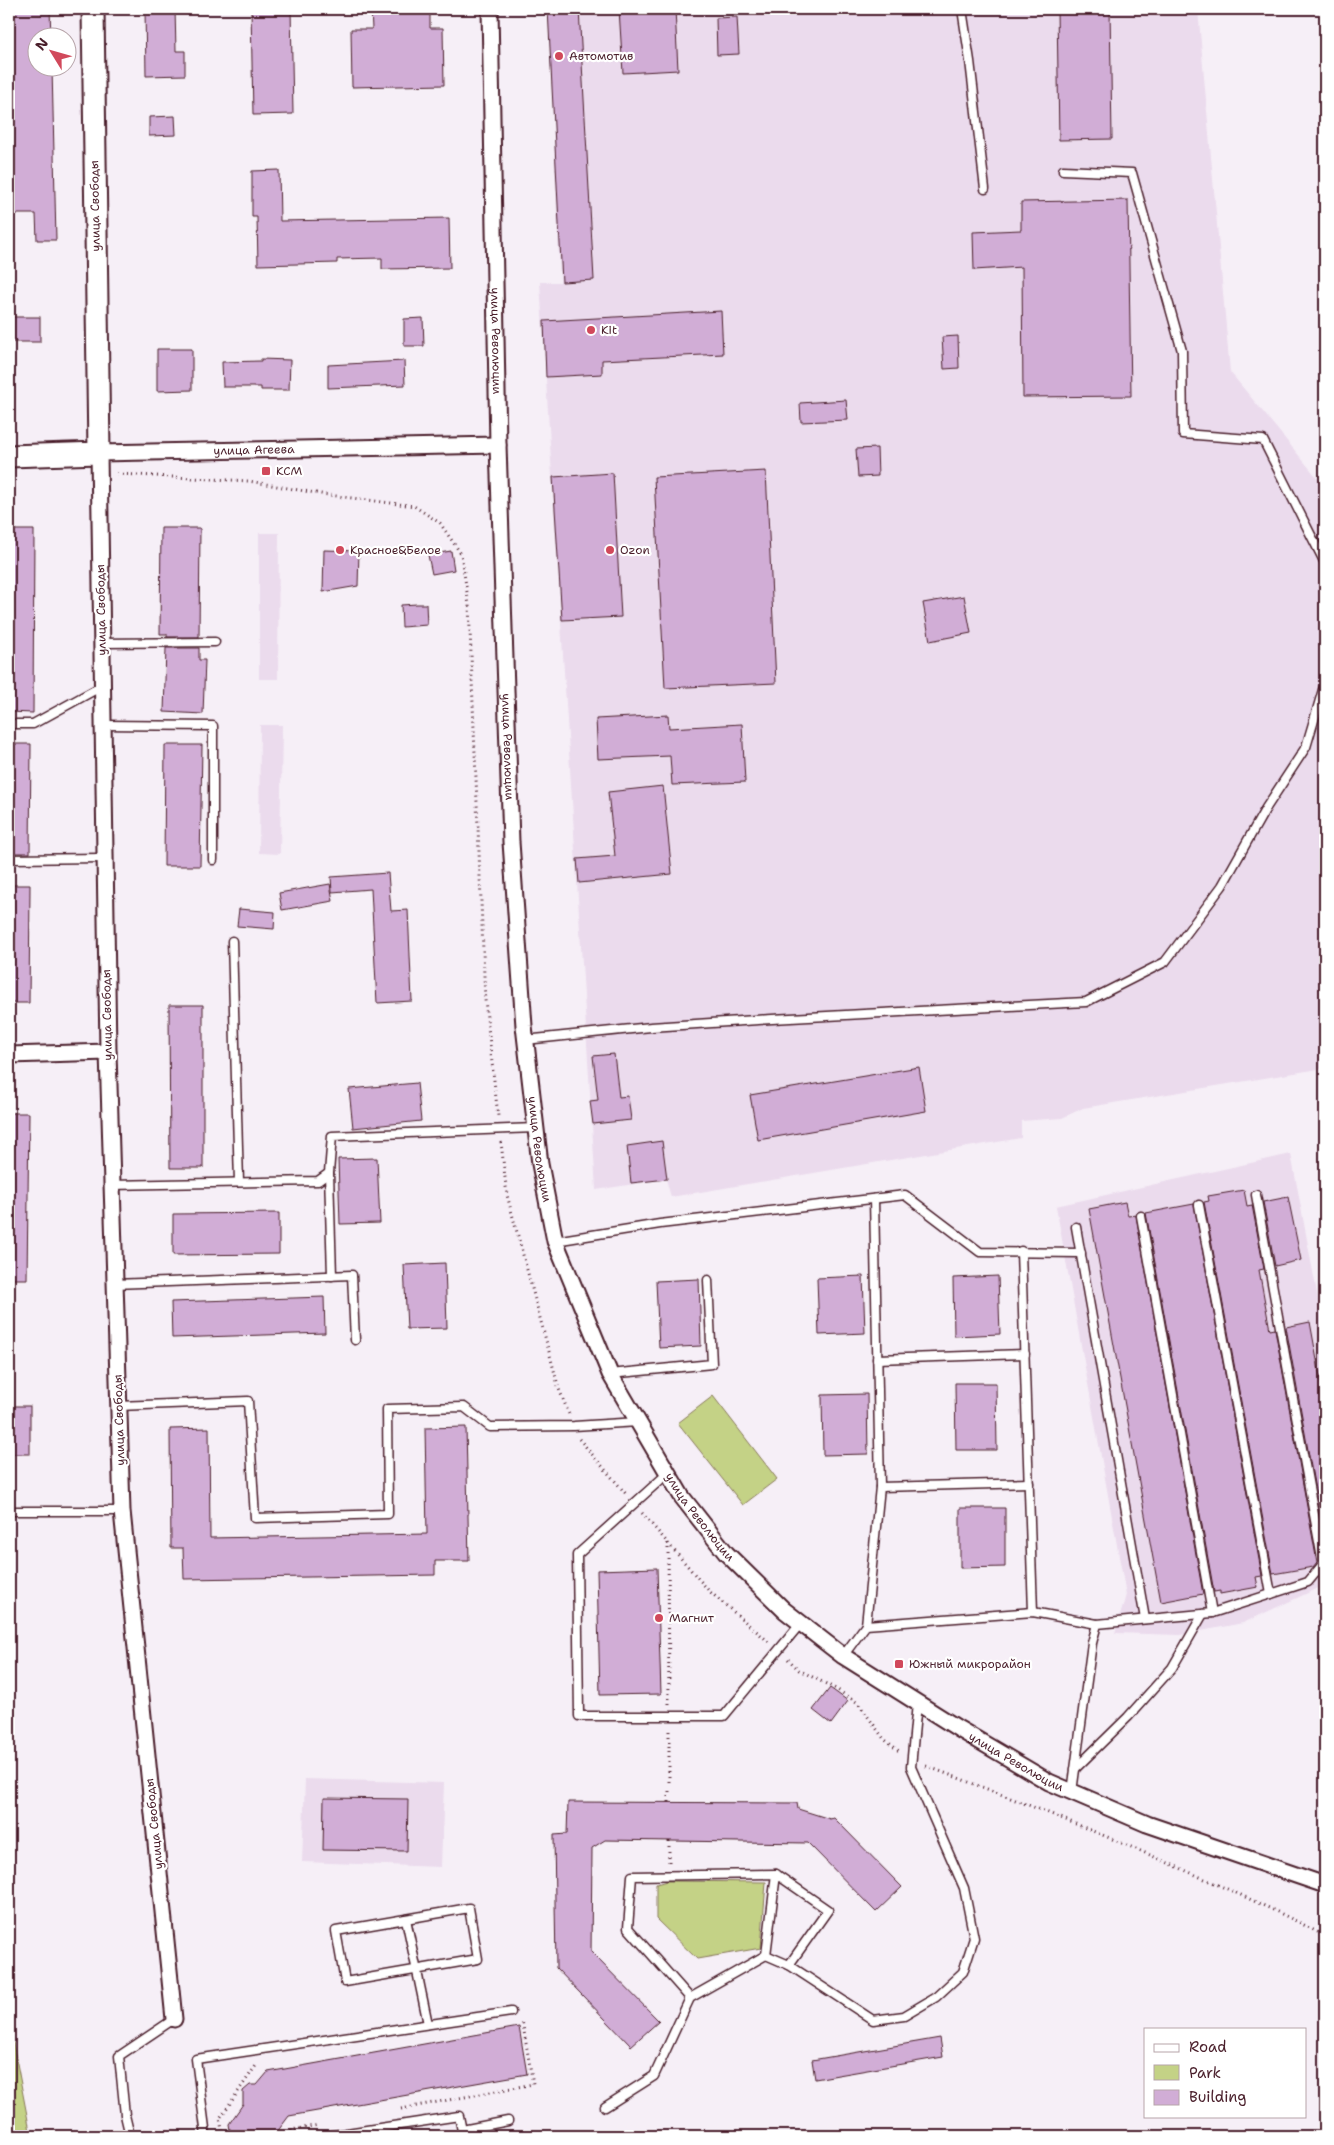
<svg xmlns="http://www.w3.org/2000/svg" width="1334" height="2145" font-family="'Shantell Sans',sans-serif">
<rect width="100%" height="100%" fill="#f6eff7"/>
<filter id="ink" filterUnits="userSpaceOnUse"><feTurbulence type="fractalNoise" baseFrequency=".02" numOctaves="2"/><feDisplacementMap in="SourceGraphic" scale="10" xChannelSelector="R" yChannelSelector="G"/><feConvolveMatrix kernelMatrix="1 2 1 2 8 2 1 2 1" color-interpolation-filters="sRGB"/></filter>
<g filter="url(#ink)">
<g fill="#ebdbed">
<path d="M 548,9 L 1198,9 L 1230,372 L 1325,487 L 1325,1068 L 1083,1108 L 1062,1118 L 1021,1121 L 1021,1138 L 671,1197 L 666,1179 L 596,1190 L 540,282 L 560,282 Z"/>
<path d="M 259,533 L 279,533 L 278,679 L 259,679 Z"/>
<path d="M 260,725 L 282,725 L 280,854 L 259,853 Z"/>
<path d="M 1291,1154 L 1325,1336 L 1325,1585 L 1243,1623 L 1180,1635 L 1115,1633 L 1126,1595 L 1056,1206 Z"/>
<path d="M 305,1779 L 444,1783 L 441,1867 L 302,1862 Z"/>
</g>
<g fill="#c4d286" stroke="#877858">
<path d="M 713,1396 L 777,1479 L 743,1505 L 678,1423 Z"/>
<path d="M 667,1881 L 766,1882 L 761,1948 L 697,1959 L 656,1919 L 656,1884 Z"/>
<path d="M 9,2022 L 31,2136 L 9,2136 Z"/>
</g>
<g fill="#d1add6" stroke="#4a1f2b">
<path d="M 9,9 L 50,9 L 51,38 L 38,38 L 38,68 L 52,68 L 56,240 L 37,240 L 36,214 L 9,214 Z"/>
<path d="M 145,9 L 175,9 L 176,51 L 185,51 L 185,75 L 146,76 Z"/>
<path d="M 251,9 L 291,9 L 293,114 L 253,115 Z"/>
<path d="M 371,9 L 430,9 L 430,28 L 443,28 L 444,85 L 352,87 L 351,29 L 372,29 Z"/>
<path d="M 548,9 L 579,9 L 594,280 L 562,282 Z"/>
<path d="M 619,9 L 675,9 L 678,70 L 623,73 Z"/>
<path d="M 1057,9 L 1110,9 L 1112,139 L 1059,140 Z"/>
<path d="M 737,17 L 739,54 L 717,55 L 716,18 Z"/>
<path d="M 175,116 L 176,135 L 149,136 L 149,117 Z"/>
<path d="M 279,170 L 280,221 L 449,218 L 450,268 L 382,269 L 382,258 L 337,259 L 337,263 L 258,265 L 257,217 L 252,217 L 252,171 Z"/>
<path d="M 1128,200 L 1131,396 L 1023,397 L 1022,267 L 974,270 L 973,232 L 1021,230 L 1021,202 Z"/>
<path d="M 721,311 L 723,354 L 602,360 L 602,374 L 546,377 L 544,321 Z"/>
<rect x="9" y="317" width="31" height="25"/>
<path d="M 423,318 L 424,346 L 404,346 L 404,319 Z"/>
<path d="M 958,336 L 959,368 L 944,369 L 942,337 Z"/>
<path d="M 157,349 L 192,349 L 192,390 L 157,391 Z"/>
<path d="M 261,359 L 290,360 L 289,390 L 261,390 L 261,387 L 223,387 L 222,362 L 261,361 Z"/>
<path d="M 404,361 L 405,385 L 328,388 L 328,365 Z"/>
<path d="M 846,400 L 848,420 L 801,422 L 800,403 Z"/>
<path d="M 877,448 L 878,476 L 858,477 L 856,449 Z"/>
<path d="M 766,471 L 776,683 L 665,688 L 654,477 Z"/>
<path d="M 613,473 L 621,617 L 562,620 L 553,477 Z"/>
<path d="M 161,528 L 200,528 L 199,637 L 167,637 L 167,634 L 160,634 Z"/>
<path d="M 9,530 L 34,530 L 33,713 L 9,712 Z"/>
<path d="M 324,550 L 359,551 L 358,586 L 323,592 Z"/>
<path d="M 451,551 L 454,570 L 432,574 L 428,555 Z"/>
<path d="M 964,596 L 971,633 L 930,641 L 923,603 Z"/>
<path d="M 417,604 L 426,604 L 427,625 L 402,627 L 401,605 Z"/>
<path d="M 166,648 L 199,648 L 199,660 L 205,660 L 203,714 L 164,712 Z"/>
<path d="M 668,715 L 669,728 L 742,724 L 745,782 L 672,785 L 670,756 L 598,759 L 596,719 Z"/>
<path d="M 9,744 L 31,744 L 30,853 L 9,853 Z"/>
<path d="M 165,745 L 202,745 L 200,866 L 164,866 Z"/>
<path d="M 663,786 L 672,874 L 579,883 L 577,859 L 615,856 L 608,792 Z"/>
<path d="M 388,873 L 391,911 L 408,910 L 412,1001 L 377,1003 L 371,889 L 332,892 L 331,877 Z"/>
<path d="M 330,884 L 333,901 L 282,910 L 279,893 Z"/>
<path d="M 9,885 L 30,885 L 29,1003 L 9,1003 Z"/>
<path d="M 239,909 L 275,912 L 274,929 L 237,926 Z"/>
<path d="M 169,1005 L 203,1005 L 203,1168 L 170,1168 Z"/>
<path d="M 614,1054 L 619,1097 L 628,1096 L 631,1120 L 593,1124 L 590,1101 L 598,1100 L 593,1056 Z"/>
<path d="M 919,1067 L 926,1111 L 758,1140 L 750,1095 Z"/>
<path d="M 417,1083 L 421,1121 L 353,1128 L 349,1089 Z"/>
<path d="M 9,1113 L 29,1113 L 27,1279 L 9,1279 Z"/>
<path d="M 662,1141 L 667,1179 L 631,1183 L 627,1146 Z"/>
<path d="M 377,1158 L 380,1223 L 340,1224 L 338,1159 Z"/>
<path d="M 1244,1190 L 1247,1206 L 1252,1205 L 1264,1269 L 1259,1270 L 1270,1330 L 1275,1329 L 1317,1562 L 1313,1567 L 1273,1574 L 1204,1202 L 1209,1201 L 1208,1196 Z"/>
<path d="M 1288,1197 L 1301,1260 L 1275,1266 L 1263,1202 Z"/>
<path d="M 1125,1202 L 1128,1216 L 1136,1215 L 1203,1594 L 1161,1602 L 1089,1209 Z"/>
<path d="M 1194,1204 L 1262,1576 L 1256,1577 L 1258,1587 L 1220,1594 L 1220,1591 L 1214,1592 L 1146,1213 Z"/>
<path d="M 279,1213 L 279,1254 L 173,1255 L 173,1214 Z"/>
<path d="M 445,1263 L 447,1328 L 407,1329 L 404,1265 Z"/>
<path d="M 863,1276 L 865,1333 L 819,1335 L 817,1278 Z"/>
<path d="M 998,1276 L 1000,1334 L 954,1336 L 953,1278 Z"/>
<path d="M 699,1279 L 701,1346 L 659,1348 L 656,1281 Z"/>
<path d="M 324,1297 L 325,1333 L 172,1338 L 171,1302 Z"/>
<path d="M 1310,1322 L 1325,1404 L 1325,1545 L 1286,1327 Z"/>
<path d="M 955,1383 L 996,1383 L 997,1450 L 956,1450 Z"/>
<path d="M 867,1394 L 868,1454 L 823,1455 L 822,1395 Z"/>
<rect x="9" y="1406" width="21" height="48"/>
<path d="M 466,1427 L 469,1561 L 435,1561 L 435,1575 L 184,1579 L 183,1548 L 171,1548 L 170,1429 L 209,1428 L 210,1538 L 427,1534 L 425,1428 Z"/>
<path d="M 960,1508 L 1005,1508 L 1005,1567 L 960,1568 Z"/>
<path d="M 657,1568 L 661,1694 L 600,1695 L 597,1570 Z"/>
<path d="M 830,1688 L 848,1701 L 831,1724 L 813,1710 Z"/>
<path d="M 324,1798 L 408,1799 L 407,1851 L 323,1850 Z"/>
<path d="M 568,1802 L 797,1803 L 798,1809 L 830,1819 L 834,1818 L 902,1887 L 876,1912 L 808,1843 L 605,1840 L 592,1848 L 591,1952 L 659,2021 L 631,2046 L 556,1968 L 554,1835 L 567,1834 Z"/>
<path d="M 519,2027 L 527,2074 L 289,2116 L 274,2136 L 231,2136 L 229,2124 L 243,2104 L 243,2091 L 250,2085 L 257,2085 L 268,2072 Z"/>
<path d="M 940,2038 L 943,2057 L 815,2079 L 812,2060 Z"/>
</g>
<g fill="none" stroke-linecap="round" stroke-linejoin="round">
<g stroke="#4a1f2b" stroke-width="11">
<g id="lane">
<path d="M 962,9 L 970,61 L 985,189"/>
<path d="M 1063,170 L 1132,173 L 1182,351 L 1183,434 L 1263,440 L 1325,563"/>
<path d="M 102,643 L 215,642"/>
<path d="M 9,724 L 33,724 L 102,686"/>
<path d="M 103,725 L 213,726 L 213,860"/>
<path d="M 9,859 L 104,858"/>
<path d="M 232,941 L 239,1182"/>
<path d="M 525,1040 L 651,1027 L 772,1019 L 1086,1002 L 1165,962 L 1222,886 L 1266,808 L 1306,747 L 1325,683"/>
<path d="M 329,1173 L 332,1276"/>
<path d="M 111,1185 L 318,1181 L 329,1173 L 332,1136 L 536,1128"/>
<path d="M 1199,1205 L 1271,1594"/>
<path d="M 1141,1216 L 1212,1613"/>
<path d="M 1076,1227 L 1145,1619"/>
<path d="M 555,1241 L 660,1224 L 905,1195 L 980,1252 L 1081,1253"/>
<path d="M 1021,1251 L 1033,1612"/>
<path d="M 114,1284 L 352,1275 L 355,1340"/>
<path d="M 877,1359 L 1025,1354"/>
<path d="M 610,1374 L 712,1364 L 708,1280"/>
<path d="M 118,1406 L 248,1401 L 255,1518 L 388,1514 L 387,1409 L 464,1407 L 490,1427 L 574,1426 L 638,1422"/>
<path d="M 668,1473 L 577,1555 L 579,1716 L 724,1716 L 801,1623"/>
<path d="M 880,1487 L 1029,1483"/>
<path d="M 9,1511 L 122,1511"/>
<path d="M 866,1625 L 880,1487 L 874,1199"/>
<path d="M 843,1656 L 866,1625 L 1033,1612 L 1097,1624"/>
<path d="M 1075,1769 L 1128,1717 L 1172,1668 L 1203,1614"/>
<path d="M 1072,1792 L 1092,1643 L 1097,1624 L 1212,1613 L 1308,1582 L 1323,1564 L 1256,1195"/>
<path d="M 469,1908 L 478,1959 L 345,1982 L 336,1931 Z"/>
<path d="M 406,1919 L 428,2024"/>
<path d="M 766,1955 L 776,1874"/>
<path d="M 690,1998 L 628,1928 L 632,1876 L 776,1874 L 828,1910 L 789,1965"/>
<path d="M 605,2107 L 654,2076 L 690,1998 L 766,1955 L 789,1965 L 873,2020 L 904,2016 L 936,1997 L 963,1972 L 974,1938 L 964,1888 L 911,1767 L 917,1703"/>
<path d="M 462,2130 L 508,2121"/>
<path d="M 130,2136 L 125,2115 L 119,2056 L 174,2019"/>
<path d="M 206,2136 L 196,2059 L 511,2012"/>
<path d="M 327,2136 L 459,2116 L 463,2136"/>
</g>
</g>
<g stroke="#4a1f2b" stroke-width="19">
<g id="street">
<path id="s1" d="M 490,9 L 498,445 L 511,842 L 524,1026 L 540,1164 L 555,1241 L 610,1374 L 682,1497 L 726,1553 L 784,1610 L 843,1656 L 959,1729 L 1049,1782 L 1147,1824 L 1325,1885"/>
<path d="M 9,1055 L 108,1052"/>
<path id="s2" d="M 174,2019 L 122,1511 L 108,1052 L 99,453 L 498,445"/>
</g>
</g>
<g stroke="#4a1f2b" stroke-width="25">
<path id="secondary" d="M 9,456 L 99,453 L 93,9"/>
</g>
<g stroke="#4a1f2b" stroke-width="3" stroke-dasharray="1 4" stroke-linecap="butt">
<path d="M 117,474 L 249,481 L 321,494 L 414,506 L 440,523 L 461,554 L 469,605 L 485,1000 L 498,1116"/>
<path d="M 501,1142 L 507,1195 L 559,1389 L 569,1414"/>
<path d="M 579,1439 L 627,1495"/>
<path d="M 642,1513 L 709,1591 L 769,1642"/>
<path d="M 668,1543 L 669,1704"/>
<path d="M 788,1659 L 799,1670 L 836,1689 L 858,1703 L 884,1739 L 899,1751"/>
<path d="M 926,1766 C 1018,1800 1108,1836 1198,1876 C 1241,1895 1284,1914 1325,1936"/>
<path d="M 669,1802 L 669,1728"/>
<path d="M 669,1841 L 669,1863"/>
<path d="M 401,2109 L 533,2084 L 522,2020"/>
<path d="M 223,2136 L 220,2118 L 257,2064"/>
<path d="M 292,2136 L 291,2130 L 319,2125"/>
</g>
<use href="#lane" stroke="#fff" stroke-width="8"/>
<use href="#street" stroke="#fff" stroke-width="15"/>
<use href="#secondary" stroke="#fff" stroke-width="21"/>
</g>
</g>
<g fill="#d1495b" stroke="#fff" stroke-width="2">
<circle cx="559" cy="56" r="5"/>
<circle cx="591" cy="330" r="5"/>
<rect x="261" y="466" width="10" height="10" rx="2.5"/>
<circle cx="340" cy="550" r="5"/>
<circle cx="610" cy="550" r="5"/>
<circle cx="659" cy="1618" r="5"/>
<rect x="894" y="1659" width="10" height="10" rx="2.5"/>
</g>
<g text-anchor="middle" stroke-width="4.5" stroke-linejoin="round" paint-order="stroke">
<g font-size="12" fill="#4a1f2b" stroke="#fff" text-anchor="start">
<text x="569" y="60">Автомотив</text>
<text x="601" y="334">Kit</text>
<text x="276" y="475">КСМ</text>
<text x="350" y="554">Красное&amp;Белое</text>
<text x="620" y="554">Ozon</text>
<text x="669" y="1622">Магнит</text>
<text x="909" y="1668">Южный микрорайон</text>
</g>
<g font-size="12" fill="#4a1f2b" stroke="#fff">
<text transform="translate(95 206) rotate(-91)" y="4">улица Свободы</text>
<text dy="4" stroke="none"><textPath href="#s1" startOffset="332">улица Революции</textPath></text>
<text dy="4" stroke="none"><textPath href="#s2" startOffset="1724">улица Агеева</textPath></text>
<text transform="translate(101 610) rotate(-91)" y="4">улица Свободы</text>
<text dy="4" stroke="none"><textPath href="#s1" startOffset="738">улица Революции</textPath></text>
<text transform="translate(107 1015) rotate(-91)" y="4">улица Свободы</text>
<text dy="4" stroke="none"><textPath href="#s1" startOffset="1142">улица Революции</textPath></text>
<text transform="translate(119 1420) rotate(-92)" y="4">улица Свободы</text>
<text dy="4" stroke="none"><textPath href="#s1" startOffset="1548">улица Революции</textPath></text>
<text dy="4" stroke="none"><textPath href="#s1" startOffset="1952">улица Революции</textPath></text>
<text transform="translate(154 1824) rotate(-96)" y="4">улица Свободы</text>
</g>
</g>
<rect width="1334" height="2145" fill="none" stroke="#fff" stroke-width="30"/>
<rect x="15" y="15" width="1304" height="2115" fill="none" stroke="#4a1f2b" stroke-width="2" filter="url(#ink)"/>
<rect x="1144" y="2028" width="162" height="90" fill="#ffffff" stroke="#b7a5aa"/>
<rect x="1154" y="2044" width="25" height="8" fill="#ffffff" stroke="#b7a5aa"/>
<text x="1189" y="2052" font-size="15" fill="#4a1f2b">Road</text>
<rect x="1154" y="2065" width="25" height="15" fill="#c4d286" stroke="#b7a5aa"/>
<text x="1189" y="2078" font-size="15" fill="#4a1f2b">Park</text>
<rect x="1154" y="2090" width="25" height="15" fill="#d1add6" stroke="#b7a5aa"/>
<text x="1189" y="2102" font-size="15" fill="#4a1f2b">Building</text>
<g transform="translate(52 52) rotate(307)"><circle r="24" fill="#ffffff" stroke="#b7a5aa"/>
<path d="M0-4L9 19L0 12L-9 19Z" fill="#d1495b"/>
<text y="-8" font-size="14" font-weight="bold" text-anchor="middle" fill="#4a1f2b">N</text>
</g>
</svg>
